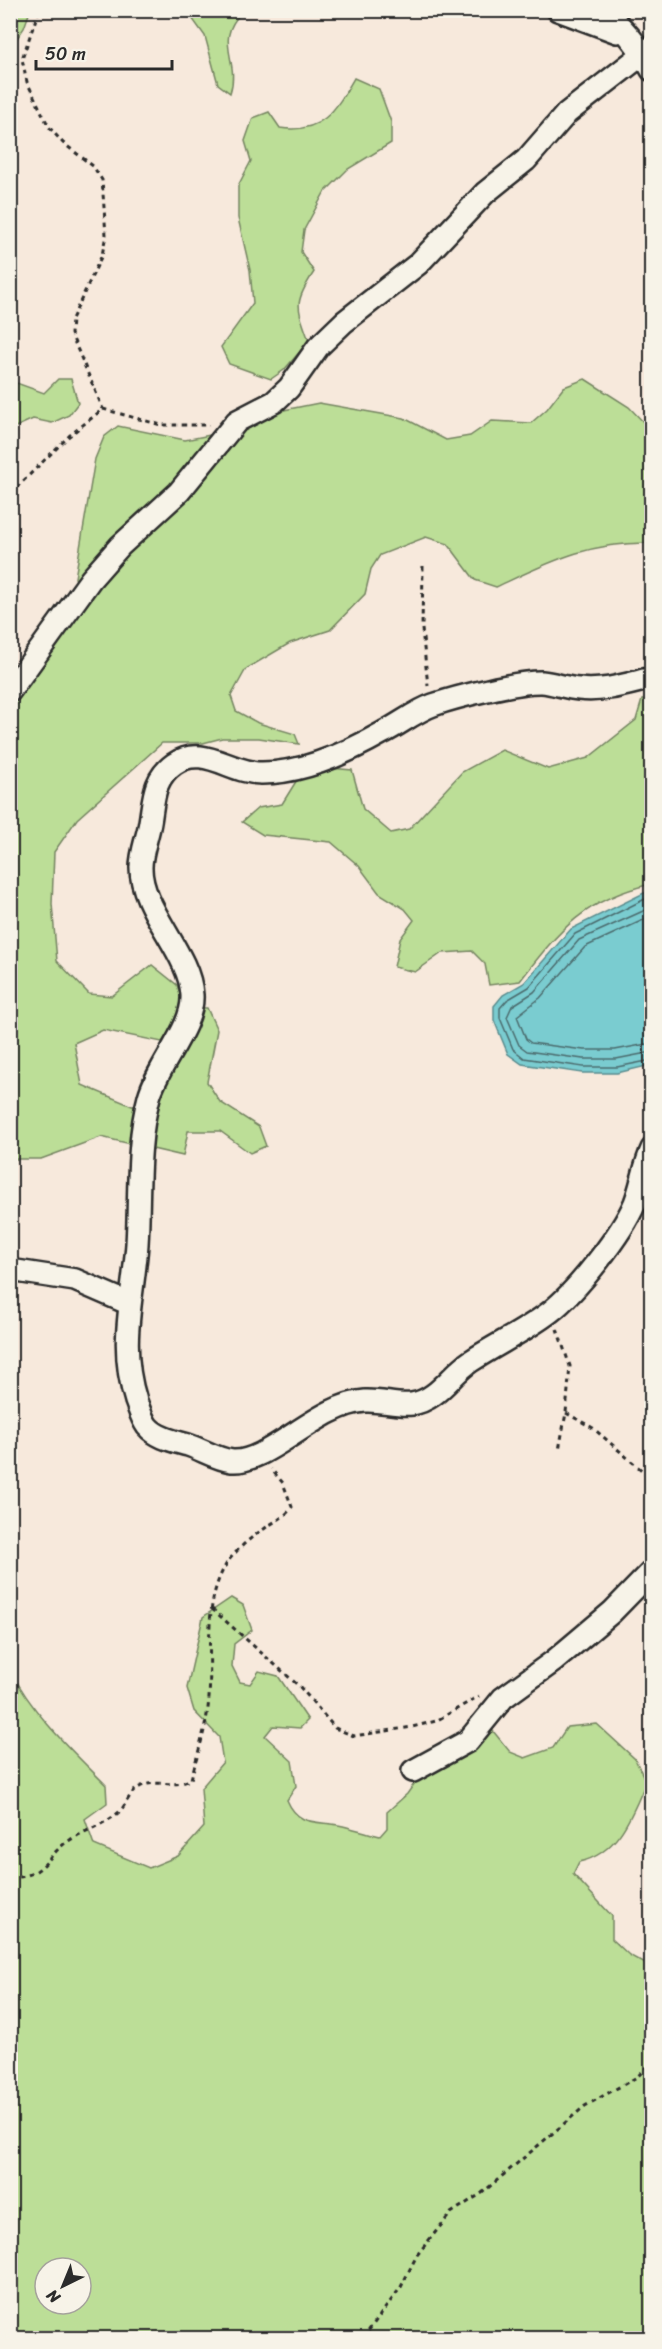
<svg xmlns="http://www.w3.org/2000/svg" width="662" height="2349" font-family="Sriracha,sans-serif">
<rect width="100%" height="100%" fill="#f7e9dc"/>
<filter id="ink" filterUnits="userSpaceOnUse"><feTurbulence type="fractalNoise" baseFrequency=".0167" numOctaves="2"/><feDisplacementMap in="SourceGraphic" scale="12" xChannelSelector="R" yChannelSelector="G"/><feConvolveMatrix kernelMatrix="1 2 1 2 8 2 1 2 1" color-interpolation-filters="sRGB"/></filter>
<g filter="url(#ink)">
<g fill="#bcde97" stroke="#748461" stroke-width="1.5" fill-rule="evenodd">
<path d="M 11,10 L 30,11 L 24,28 L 11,47 Z"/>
<path d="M 187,11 L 243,11 C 212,41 241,60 230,93 L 218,84 L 205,36 Z"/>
<path d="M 354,78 L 379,89 L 391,122 L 391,143 L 348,169 L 324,193 L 304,230 L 301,252 L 314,272 C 293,304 297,306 309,341 L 284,370 L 271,379 L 229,364 L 221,347 L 253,303 L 250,270 L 238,218 L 238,186 L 251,161 L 245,141 L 253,118 L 269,112 L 280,128 C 322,134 335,111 354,78 Z"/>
<path d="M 58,379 L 71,379 L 78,403 L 69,415 L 52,423 L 33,419 L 11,429 L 11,381 L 44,393 Z"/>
<path d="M 585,379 L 629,407 L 651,430 L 651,543 C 588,542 552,561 496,587 L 475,580 L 448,544 L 426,537 L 380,555 L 371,569 L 365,594 L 330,630 L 290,643 L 246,669 L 231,696 L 236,711 L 258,723 L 295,734 L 299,744 L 259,738 L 222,738 L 203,743 L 162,743 L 77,819 L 54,852 L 52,904 L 57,961 L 89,994 L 112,996 L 152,965 L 177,985 L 185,1009 L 162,1042 L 103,1030 L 74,1043 L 82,1085 L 132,1106 L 154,1106 L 199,1008 L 207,1008 L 217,1030 L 207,1082 L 220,1102 L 259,1127 L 266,1146 L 250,1153 L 220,1131 L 188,1131 L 183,1156 L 101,1137 L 41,1159 L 11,1159 L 10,701 L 85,603 L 75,578 L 95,459 L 104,437 L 118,426 L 185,440 L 215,434 L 238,436 L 256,421 L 274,412 L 319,403 L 404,418 L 446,440 L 470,436 L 492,421 L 531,423 L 547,409 L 564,387 Z"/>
<path d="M 651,698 L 651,884 C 585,899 560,929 520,981 L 489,985 L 485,964 L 472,951 L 442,953 L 415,972 L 394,967 L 400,939 L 414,920 L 405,909 L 379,893 L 359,866 L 331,842 L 263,835 L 242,822 L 258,808 L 282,804 L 300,775 L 330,768 L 352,770 L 363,809 L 391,833 L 409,829 L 462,772 L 502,750 L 548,769 L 588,758 L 636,720 L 642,700 Z"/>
<path d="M 231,1598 L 243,1605 L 252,1630 L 234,1644 L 232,1666 L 240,1682 L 250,1684 L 259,1671 L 278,1676 L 308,1720 L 300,1728 L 273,1726 L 265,1736 L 292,1761 L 296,1786 L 287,1800 C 299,1828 318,1820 343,1826 C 355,1829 367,1833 380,1836 L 387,1828 L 387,1812 L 407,1794 L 419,1777 L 493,1731 L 510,1752 L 525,1758 L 553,1748 L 567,1727 L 597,1724 L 635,1759 L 646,1782 C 632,1815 618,1854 579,1862 L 573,1874 L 612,1916 L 612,1939 L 629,1955 L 651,1967 L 651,2338 L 11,2338 L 10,1669 C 32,1714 71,1750 106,1785 L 107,1803 L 85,1819 L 94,1845 L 149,1868 L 178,1856 L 204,1827 L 201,1788 L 223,1762 L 219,1737 L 194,1711 L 187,1688 L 203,1617 ZM 45,2268 L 81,2268 L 81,2304 L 45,2304 Z"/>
</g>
<path fill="#7accd0" stroke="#5a8c8e" stroke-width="1.5" d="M 644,893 L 652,893 L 651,1065 L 617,1073 L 582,1073 L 522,1064 L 508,1054 L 494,1020 L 494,1006 L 503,995 L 524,983 L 571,929 Z"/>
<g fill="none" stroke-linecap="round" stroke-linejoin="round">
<g stroke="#4b6b6d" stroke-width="1.5">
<path d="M 652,899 L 645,899 L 575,934 L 529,987 L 507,1000 L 500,1008 L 500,1018 L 513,1049 L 524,1058 L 583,1067 L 617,1067 L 652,1060"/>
<path d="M 652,907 L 579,940 L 534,992 L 512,1006 L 507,1017 L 519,1045 L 527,1051 L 583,1059 L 616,1059 L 652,1052"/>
<path d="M 652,916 L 585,947 L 540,998 L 517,1016 L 526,1039 L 531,1043 L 584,1050 L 615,1050 L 652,1043"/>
</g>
<g stroke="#2b2b2b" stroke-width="26">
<g id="minor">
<path d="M 558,10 L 617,32"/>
<path d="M 599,10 C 621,22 640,48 652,70"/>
<path d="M 652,678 C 627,684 604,692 579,689 C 566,688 554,683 542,682 C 519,681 456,697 433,705 C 416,711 400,724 384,732 C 349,752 303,773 262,773 C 231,774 203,743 174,764 C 153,779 154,799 150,822 C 148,836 141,852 141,867 C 140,909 190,953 192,995 C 194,1027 158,1064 149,1097 C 136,1145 140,1195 137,1244 C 133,1301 118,1344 136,1401 C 139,1409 142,1419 147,1426 C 157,1438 174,1441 188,1445 C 203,1450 216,1459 232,1461 C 268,1464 319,1404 365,1401 C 381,1400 397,1406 412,1404 C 438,1400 450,1375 471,1361 C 497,1344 525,1331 550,1312 C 577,1291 622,1234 635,1203 C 642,1185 644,1166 652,1149"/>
<path d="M 10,691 L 91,579 L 120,546 L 179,492 L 237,421 L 274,402 L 289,388 L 318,347 L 344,322 L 418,264 L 485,193 L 526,160 L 567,113 L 652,47"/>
<path d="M 10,1270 L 75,1280 L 128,1303"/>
<path d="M 413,1771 L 468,1741 L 503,1698 L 554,1661 L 612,1612 L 652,1571"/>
</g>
</g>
<g stroke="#2b2b2b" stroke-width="3" stroke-dasharray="4.5 4.5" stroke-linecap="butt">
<path d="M 39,10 L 22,59 L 27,82 L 49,127 L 63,143 L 93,166 L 102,180 L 106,235 L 102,255 L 72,319 L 71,334 L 103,409"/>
<path d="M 10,494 L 69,436 L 103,409 L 161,425 L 209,425"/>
<path d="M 423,566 L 422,629 L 428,686"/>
<path d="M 557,1329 L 570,1366 L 566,1413 L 559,1450"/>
<path d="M 566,1413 L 593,1428 L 652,1479"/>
<path d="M 212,1609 L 300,1687 L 335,1728 L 354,1736 L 412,1727 L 436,1721 L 479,1696"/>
<path d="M 10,1878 C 48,1876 45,1855 70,1840 C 85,1830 104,1825 118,1813 C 126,1806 129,1793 138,1788 C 155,1777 174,1790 191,1779 C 197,1756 205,1732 208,1708 C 214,1660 200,1606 227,1563 C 235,1551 251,1537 264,1529 C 274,1521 285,1518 292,1507 L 283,1483 L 271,1469"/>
<path d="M 363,2338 L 401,2287 L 417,2255 L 451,2213 L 482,2193 L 585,2106 L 637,2077 L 652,2062"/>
<path d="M 399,2338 C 426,2331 458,2329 486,2338"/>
</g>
<use href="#minor" stroke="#f7f3e8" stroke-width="21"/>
</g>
</g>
<rect width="662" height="2349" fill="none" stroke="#f7f3e8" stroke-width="36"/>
<rect x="18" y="18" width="626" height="2313" fill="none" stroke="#2b2b2b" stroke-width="2" filter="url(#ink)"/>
<g transform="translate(63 2286) rotate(223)"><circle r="28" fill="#f7f3e8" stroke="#a5a39c" stroke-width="1.5"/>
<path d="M0-4.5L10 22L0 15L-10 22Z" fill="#2b2b2b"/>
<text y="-9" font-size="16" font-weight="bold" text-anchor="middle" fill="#2b2b2b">N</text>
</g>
<path d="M36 60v9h136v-9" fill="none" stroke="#2b2b2b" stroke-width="3"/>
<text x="45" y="60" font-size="18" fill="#2b2b2b" stroke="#f7f3e8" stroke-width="4.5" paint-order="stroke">50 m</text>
</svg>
